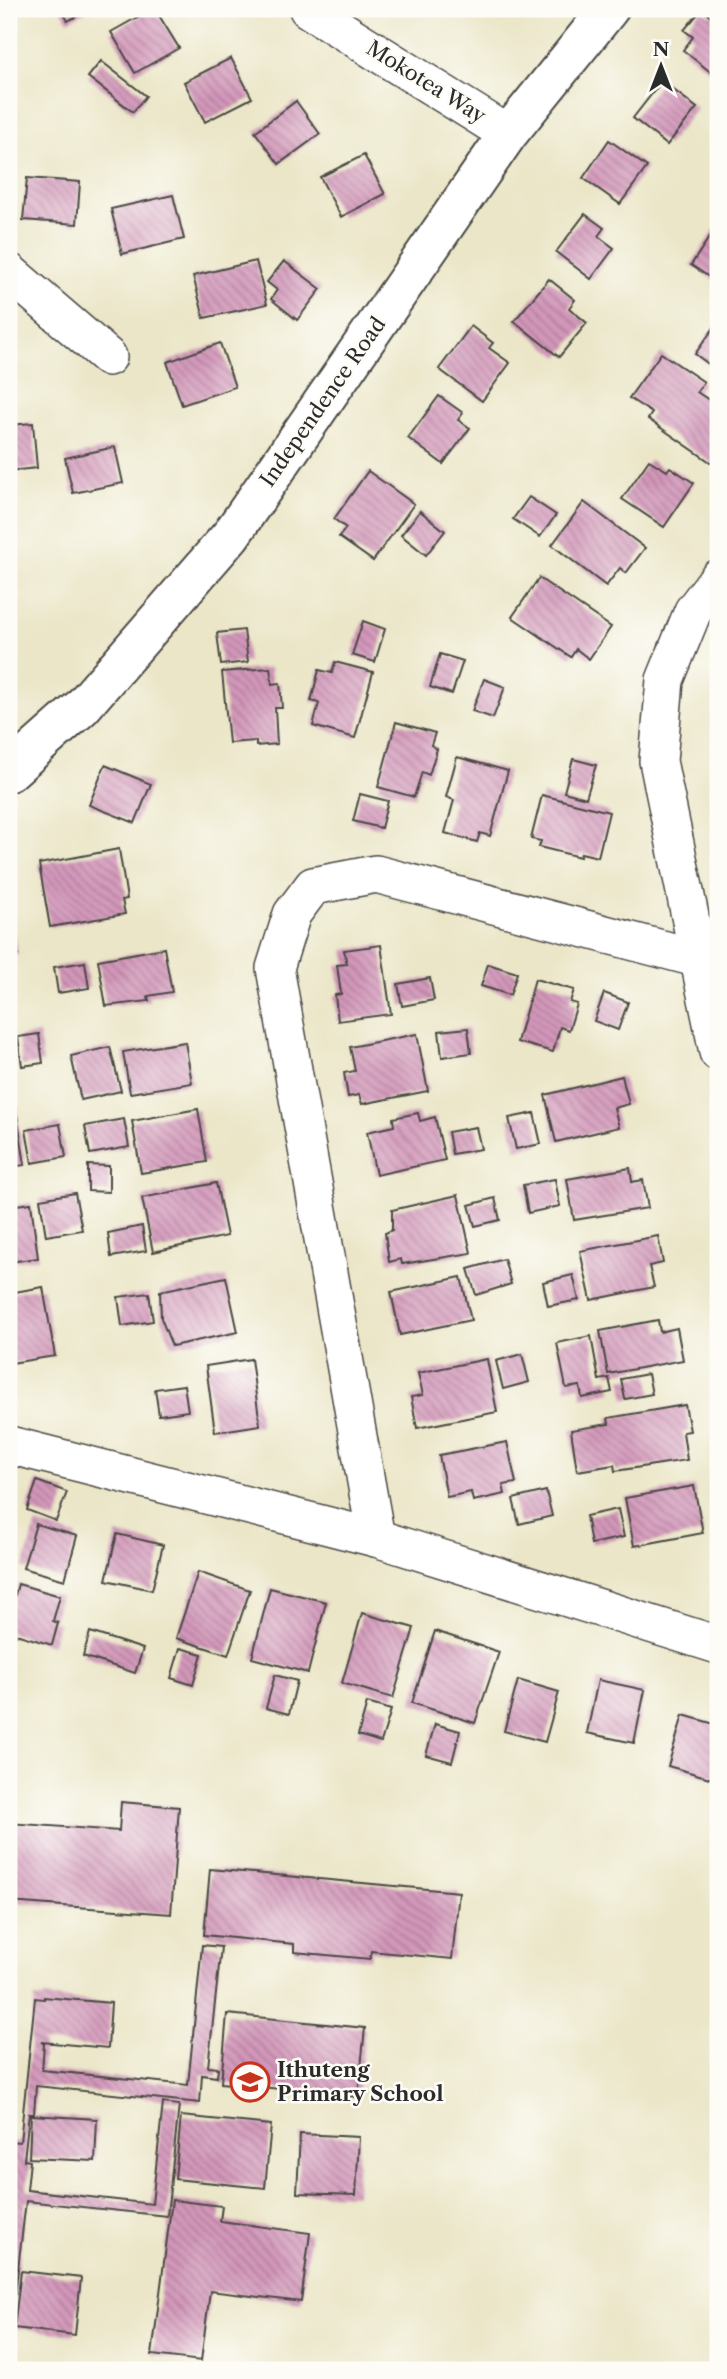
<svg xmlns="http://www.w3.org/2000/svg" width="727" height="2379" font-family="'Libre Caslon Text',serif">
<defs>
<pattern id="building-back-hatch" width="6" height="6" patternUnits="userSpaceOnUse" patternTransform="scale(1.75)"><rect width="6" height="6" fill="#d397ba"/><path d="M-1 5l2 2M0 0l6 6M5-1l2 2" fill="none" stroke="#ab7b97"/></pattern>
</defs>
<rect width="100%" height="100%" fill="#fdfcf7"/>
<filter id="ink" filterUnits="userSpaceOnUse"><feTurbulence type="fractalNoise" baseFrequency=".0143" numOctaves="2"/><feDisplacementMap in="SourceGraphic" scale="14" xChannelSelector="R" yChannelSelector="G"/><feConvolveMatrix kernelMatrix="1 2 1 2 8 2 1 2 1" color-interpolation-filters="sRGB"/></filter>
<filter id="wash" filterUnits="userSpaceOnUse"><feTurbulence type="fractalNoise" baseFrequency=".00686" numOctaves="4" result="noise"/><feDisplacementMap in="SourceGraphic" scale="28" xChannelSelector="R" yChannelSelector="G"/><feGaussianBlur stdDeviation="1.57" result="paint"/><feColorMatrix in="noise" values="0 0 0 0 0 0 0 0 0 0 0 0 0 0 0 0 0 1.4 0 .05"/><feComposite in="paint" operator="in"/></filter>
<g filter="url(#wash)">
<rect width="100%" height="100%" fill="#ebe6c8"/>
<g id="blocks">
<g fill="url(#building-back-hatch)">
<path d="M 61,9 L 90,9 L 68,21 Z"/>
<path d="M 152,9 L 155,9 L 179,48 L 135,73 L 111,32 Z"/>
<path d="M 702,9 L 710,16 L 718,9 L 718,78 L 683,50 L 693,37 L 684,30 Z"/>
<path d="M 231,58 L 252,98 L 205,122 L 184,82 Z"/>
<path d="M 101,61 L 146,96 L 133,112 L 88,77 Z"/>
<path d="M 662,81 L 697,108 L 667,145 L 633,118 Z"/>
<path d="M 296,101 L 320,134 L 279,164 L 255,132 Z"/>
<path d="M 9,119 L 18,136 L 9,141 Z"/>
<path d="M 609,140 L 647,167 L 620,204 L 583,178 Z"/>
<path d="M 364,155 L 385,194 L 341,217 L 320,177 Z"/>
<path d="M 27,178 L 80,182 L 77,224 L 23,220 Z"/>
<path d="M 173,195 L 184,239 L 122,254 L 111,209 Z"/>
<path d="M 585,214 L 604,228 L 598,236 L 614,248 L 591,279 L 556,252 Z"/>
<path d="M 718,224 L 718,283 L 691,265 Z"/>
<path d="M 256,261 L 267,304 L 204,318 L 193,276 Z"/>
<path d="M 284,261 L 321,289 L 297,320 L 271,299 L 277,290 L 267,282 Z"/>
<path d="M 549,279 L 575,300 L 569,308 L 587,323 L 559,357 L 514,321 Z"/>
<path d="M 718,322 L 718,371 L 695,354 Z"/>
<path d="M 471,326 L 493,343 L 489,348 L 510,363 L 482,401 L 439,369 Z"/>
<path d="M 220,343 L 235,387 L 182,405 L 167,362 Z"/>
<path d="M 661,353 L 704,382 L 697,392 L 718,406 L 718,462 L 716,466 L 648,419 L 652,413 L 629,398 Z"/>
<path d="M 439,396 L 463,413 L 458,420 L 470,428 L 443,464 L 408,438 Z"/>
<path d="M 33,423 L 37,468 L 9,471 L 9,425 Z"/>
<path d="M 115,447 L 123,483 L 73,493 L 65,458 Z"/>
<path d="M 649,460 L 667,471 L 670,467 L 694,483 L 664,527 L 622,499 Z"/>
<path d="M 368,471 L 414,504 L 373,561 L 339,537 L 346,528 L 334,519 Z"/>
<path d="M 529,497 L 556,515 L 540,537 L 513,519 Z"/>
<path d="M 584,502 L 645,548 L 626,573 L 620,568 L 606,586 L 552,545 Z"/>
<path d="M 420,511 L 445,531 L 426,555 L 401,535 Z"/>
<path d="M 539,578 L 611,627 L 589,659 L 576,649 L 571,657 L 512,617 Z"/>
<path d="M 363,621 L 385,629 L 375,662 L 352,655 Z"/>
<path d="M 244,630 L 248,662 L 221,665 L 217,633 Z"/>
<path d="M 440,654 L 463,661 L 452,694 L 430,687 Z"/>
<path d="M 335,662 L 373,672 L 355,738 L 313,726 L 319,703 L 311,701 L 319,670 L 332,673 Z"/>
<path d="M 270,668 L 272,684 L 280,683 L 282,708 L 275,708 L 277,744 L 256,746 L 256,741 L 229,743 L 222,672 Z"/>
<path d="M 484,679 L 505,687 L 493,718 L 472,711 Z"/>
<path d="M 396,722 L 435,733 L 431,745 L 437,749 L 429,775 L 422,772 L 414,797 L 378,787 Z"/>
<path d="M 457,757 L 508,771 L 490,836 L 480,833 L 477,842 L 445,833 L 454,800 L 446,797 Z"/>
<path d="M 573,759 L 596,765 L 586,798 L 564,792 Z"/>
<path d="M 105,765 L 151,784 L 135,823 L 89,805 Z"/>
<path d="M 360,794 L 388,801 L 381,828 L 353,821 Z"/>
<path d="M 542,795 L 609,812 L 598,857 L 581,853 L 580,857 L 539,847 L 541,841 L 531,839 Z"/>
<path d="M 119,849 L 127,899 L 122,900 L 125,914 L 50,927 L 39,864 Z"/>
<path d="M 13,928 L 18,955 L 9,957 L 9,929 Z"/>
<path d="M 381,945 L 391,1014 L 338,1021 L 335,995 L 341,994 L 337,965 L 347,964 L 344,950 Z"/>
<path d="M 164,948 L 172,992 L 148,996 L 149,1001 L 106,1006 L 98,960 Z"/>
<path d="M 85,962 L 89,988 L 58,993 L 54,967 Z"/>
<path d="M 488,964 L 517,973 L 510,995 L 481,986 Z"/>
<path d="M 430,978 L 434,1000 L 402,1006 L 398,984 Z"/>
<path d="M 535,979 L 574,990 L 570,1002 L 577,1004 L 569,1030 L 560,1027 L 553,1052 L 517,1042 Z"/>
<path d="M 604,993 L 628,1002 L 618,1030 L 594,1021 Z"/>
<path d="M 468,1028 L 471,1053 L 442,1057 L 439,1031 Z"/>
<path d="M 39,1034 L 43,1063 L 22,1066 L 18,1037 Z"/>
<path d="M 417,1034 L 428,1091 L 362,1104 L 359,1095 L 348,1097 L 344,1073 L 355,1071 L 350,1047 Z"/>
<path d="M 185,1042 L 192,1083 L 130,1093 L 123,1052 Z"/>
<path d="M 110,1047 L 121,1091 L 81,1100 L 71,1056 Z"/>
<path d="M 622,1076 L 629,1104 L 614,1108 L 619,1127 L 556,1142 L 545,1095 Z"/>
<path d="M 16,1108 L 25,1165 L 9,1167 L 9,1109 Z"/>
<path d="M 198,1109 L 207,1162 L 141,1173 L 132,1121 Z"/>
<path d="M 418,1113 L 420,1121 L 435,1117 L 445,1160 L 376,1175 L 367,1132 L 394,1126 L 393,1118 Z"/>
<path d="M 534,1113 L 541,1144 L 516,1149 L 509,1118 Z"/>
<path d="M 124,1119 L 129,1147 L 90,1154 L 85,1126 Z"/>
<path d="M 60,1124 L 66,1157 L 32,1163 L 26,1130 Z"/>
<path d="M 476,1127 L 481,1149 L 452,1154 L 448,1132 Z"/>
<path d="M 88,1165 L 109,1166 L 109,1192 L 88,1191 Z"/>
<path d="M 630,1168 L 632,1182 L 643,1180 L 648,1208 L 574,1220 L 567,1179 Z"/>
<path d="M 555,1179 L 560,1206 L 528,1213 L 523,1185 Z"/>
<path d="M 216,1183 L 227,1236 L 153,1252 L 142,1198 Z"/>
<path d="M 75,1193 L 82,1230 L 46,1236 L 40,1199 Z"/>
<path d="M 458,1195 L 471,1253 L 402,1264 L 401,1259 L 389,1262 L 385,1233 L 392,1230 L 392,1210 Z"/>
<path d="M 495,1198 L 500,1220 L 475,1226 L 469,1205 Z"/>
<path d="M 31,1203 L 38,1258 L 9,1262 L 9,1206 Z"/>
<path d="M 142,1226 L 146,1251 L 111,1257 L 108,1233 Z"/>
<path d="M 658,1236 L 663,1263 L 649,1266 L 654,1287 L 591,1300 L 580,1251 Z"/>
<path d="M 504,1259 L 511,1284 L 476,1295 L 468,1269 Z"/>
<path d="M 573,1275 L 579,1300 L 548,1306 L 543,1282 Z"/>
<path d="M 226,1277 L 238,1332 L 172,1346 L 161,1318 L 160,1291 Z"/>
<path d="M 461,1277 L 471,1320 L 400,1335 L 391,1292 Z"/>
<path d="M 43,1287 L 55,1356 L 11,1363 L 9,1351 L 9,1293 Z"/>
<path d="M 149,1293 L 153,1321 L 122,1326 L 118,1297 Z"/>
<path d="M 658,1320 L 660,1332 L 677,1328 L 683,1360 L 608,1374 L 600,1331 Z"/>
<path d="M 591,1336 L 599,1380 L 609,1378 L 612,1392 L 582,1398 L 580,1386 L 566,1388 L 557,1343 Z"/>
<path d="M 522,1354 L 529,1382 L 503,1389 L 496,1361 Z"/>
<path d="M 251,1359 L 260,1425 L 215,1432 L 206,1366 Z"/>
<path d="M 487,1359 L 497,1412 L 417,1428 L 411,1397 L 423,1395 L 418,1373 Z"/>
<path d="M 648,1374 L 652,1394 L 625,1399 L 621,1379 Z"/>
<path d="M 184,1385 L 188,1411 L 159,1415 L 155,1389 Z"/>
<path d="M 685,1405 L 690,1431 L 683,1432 L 687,1460 L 615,1471 L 614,1465 L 577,1471 L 571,1430 L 609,1424 L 608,1418 Z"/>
<path d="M 507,1442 L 516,1483 L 503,1485 L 505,1494 L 473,1501 L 471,1492 L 447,1497 L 439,1455 Z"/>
<path d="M 37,1481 L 67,1492 L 56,1521 L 27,1510 Z"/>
<path d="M 694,1486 L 703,1533 L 634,1546 L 625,1498 Z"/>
<path d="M 546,1491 L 552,1516 L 519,1524 L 513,1499 Z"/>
<path d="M 618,1509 L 624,1537 L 591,1544 L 586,1516 Z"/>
<path d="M 36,1524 L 77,1536 L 65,1580 L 23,1568 Z"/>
<path d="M 117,1534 L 163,1545 L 152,1590 L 106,1580 Z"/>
<path d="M 198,1572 L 250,1590 L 228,1655 L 176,1638 Z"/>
<path d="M 18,1584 L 60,1596 L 53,1621 L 58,1623 L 52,1645 L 9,1632 L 9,1617 Z"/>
<path d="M 270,1588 L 326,1602 L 308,1673 L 252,1658 Z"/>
<path d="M 362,1613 L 414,1628 L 393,1698 L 342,1683 Z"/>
<path d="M 435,1631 L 499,1652 L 475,1723 L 412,1703 Z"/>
<path d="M 90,1632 L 143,1649 L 135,1673 L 83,1656 Z"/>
<path d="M 180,1648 L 202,1654 L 193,1685 L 171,1678 Z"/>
<path d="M 275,1675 L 297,1681 L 289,1714 L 266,1708 Z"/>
<path d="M 518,1680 L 559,1692 L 545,1742 L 504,1731 Z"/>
<path d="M 598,1680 L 645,1690 L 634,1743 L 587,1733 Z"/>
<path d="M 367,1703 L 391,1710 L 381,1742 L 358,1735 Z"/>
<path d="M 683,1715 L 718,1725 L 718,1761 L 713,1779 L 668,1766 Z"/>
<path d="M 435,1724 L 460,1731 L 452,1762 L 426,1755 Z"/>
<path d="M 121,1802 L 179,1807 L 171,1914 L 9,1902 L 9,1823 L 119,1831 Z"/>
<path d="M 210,1869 L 459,1892 L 452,1959 L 371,1951 L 370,1959 L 294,1952 L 294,1944 L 204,1935 Z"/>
<path d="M 202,1945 L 221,1947 L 208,2067 L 218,2068 L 217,2077 L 202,2075 L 200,2103 L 36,2086 L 34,2114 L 29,2114 L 24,2160 L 30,2161 L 27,2190 L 152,2204 L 163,2103 L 179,2105 L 167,2216 L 26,2201 L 15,2294 L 9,2293 L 9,2225 L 11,2201 L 9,2201 L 9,2141 L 20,2142 L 35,1998 L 44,1999 L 44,1997 L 111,2003 L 108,2048 L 41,2042 L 44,2044 L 42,2070 L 188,2085 Z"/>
<path d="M 227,2014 L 365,2028 L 358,2097 L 221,2083 Z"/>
<path d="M 31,2115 L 97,2119 L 95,2161 L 29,2158 Z"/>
<path d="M 181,2116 L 271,2125 L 265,2188 L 175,2179 Z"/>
<path d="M 300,2134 L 359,2137 L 356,2195 L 297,2193 Z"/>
<path d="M 172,2200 L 222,2206 L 220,2221 L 310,2233 L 301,2302 L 210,2291 L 201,2361 L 152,2355 Z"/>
<path d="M 21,2271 L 81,2278 L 75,2335 L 14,2328 Z"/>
</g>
</g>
</g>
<g filter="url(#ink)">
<use href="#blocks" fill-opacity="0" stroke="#484743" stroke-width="2"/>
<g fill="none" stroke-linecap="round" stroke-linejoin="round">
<g stroke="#484743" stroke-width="40">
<g id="minor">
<path d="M 308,9 L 508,134"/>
<path d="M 9,272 L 108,357"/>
<path d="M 718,578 L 693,611 L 665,680 L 658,761 L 718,1052"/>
<path d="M 9,1445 L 376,1538 L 718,1645"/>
<path d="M 376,1538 L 275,968 L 292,914 L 313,886 L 376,874 L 700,959"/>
</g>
</g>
<g stroke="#484743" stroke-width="42">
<path id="tertiary" d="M 9,772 L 82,707 L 231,535 L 508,134 L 609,9"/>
</g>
<use href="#minor" stroke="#fff" stroke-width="37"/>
<use href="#tertiary" stroke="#fff" stroke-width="38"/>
</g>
</g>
<defs>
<g id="school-ring" transform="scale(2.0125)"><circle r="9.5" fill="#fdfcf7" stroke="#c8321e" stroke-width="1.5"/><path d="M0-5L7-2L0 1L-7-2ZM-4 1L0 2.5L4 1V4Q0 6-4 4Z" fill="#c8321e"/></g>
</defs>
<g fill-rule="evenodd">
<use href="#school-ring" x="250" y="2082"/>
</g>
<g text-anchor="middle" stroke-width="5" stroke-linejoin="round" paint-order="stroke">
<g font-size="21" fill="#2b2b2b" stroke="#fdfcf7">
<text transform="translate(426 82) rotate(32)" y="7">Mokotea Way</text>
<text transform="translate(323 402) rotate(-55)" y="7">Independence Road</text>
</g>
<g font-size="21" font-weight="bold" fill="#2b2b2b" stroke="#fdfcf7" text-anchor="start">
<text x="277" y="2077">Ithuteng<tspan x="277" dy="24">Primary School</tspan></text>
</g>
</g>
<rect width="727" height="2379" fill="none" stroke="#fdfcf7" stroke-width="35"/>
<g transform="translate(661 66)" stroke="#fdfcf7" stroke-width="5" paint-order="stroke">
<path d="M0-5L12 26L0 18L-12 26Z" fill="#2b2b2b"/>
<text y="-10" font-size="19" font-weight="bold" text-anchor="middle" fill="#2b2b2b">N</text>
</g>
</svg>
